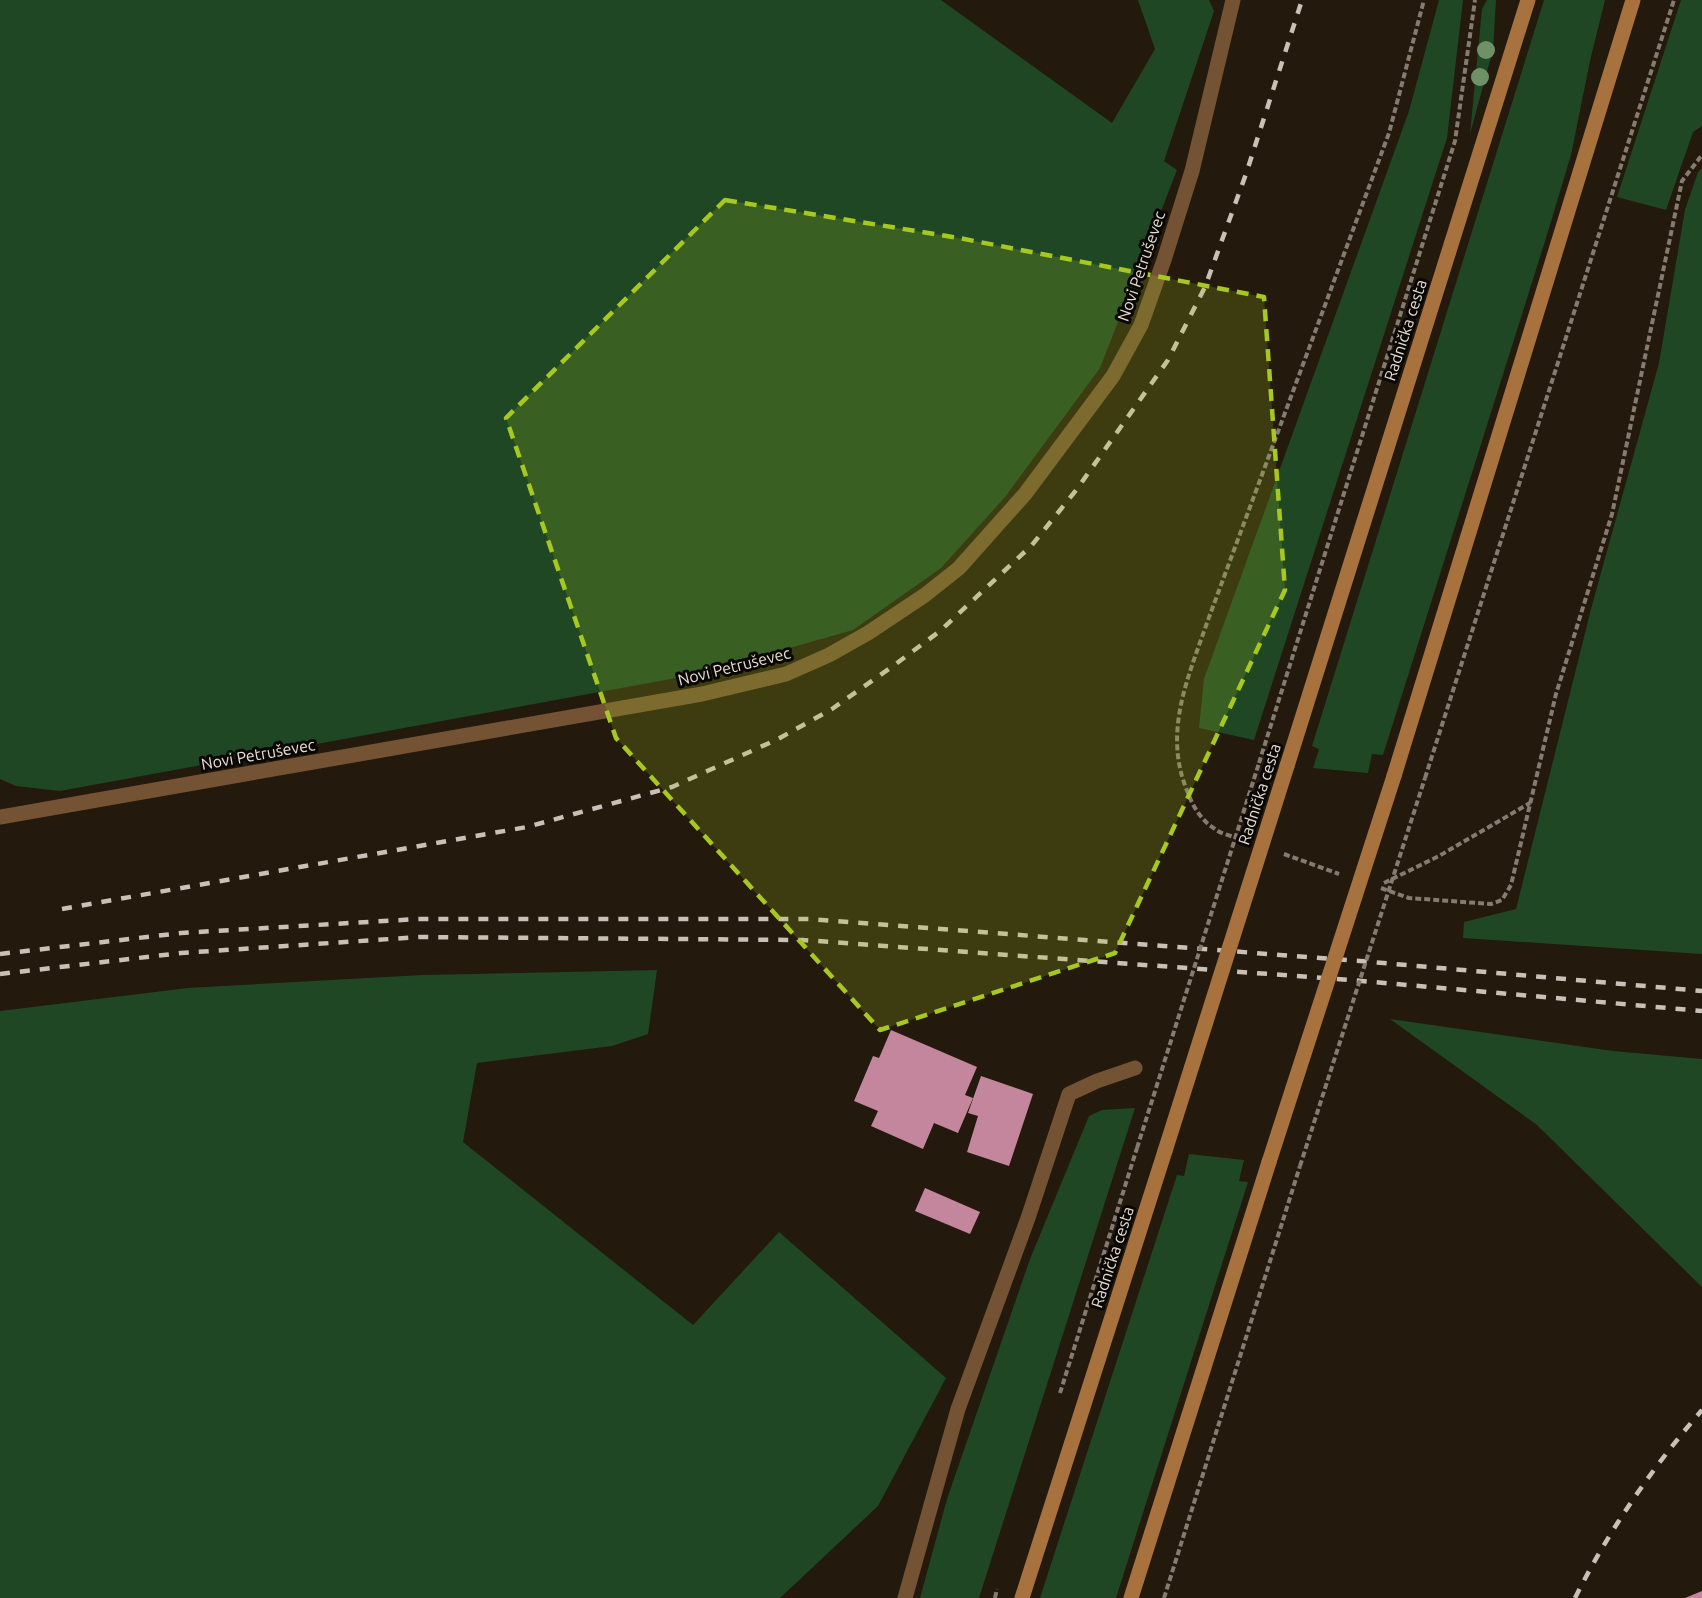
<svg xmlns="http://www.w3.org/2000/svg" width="1702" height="1598" font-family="Ubuntu,sans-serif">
<rect width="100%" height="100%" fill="#24190d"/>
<g fill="#1f4724">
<path d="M 0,0 L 941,0 L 1112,123 L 1155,49 L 1138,0 L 1209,0 L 1214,11 L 1164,161 L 1177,170 L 1100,368 L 1005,497 L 941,568 L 853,630 L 698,674 L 60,791 L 16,786 L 0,779 Z"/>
<path d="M 1439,0 L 1463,0 L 1447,138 L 1254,740 L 1199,728 L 1204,679 L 1409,111 Z"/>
<path d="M 1487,0 L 1496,0 L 1493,50 L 1470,134 L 1482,9 Z"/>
<path d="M 1544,0 L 1605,0 L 1590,61 L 1571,155 L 1546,238 L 1383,755 L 1372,754 L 1368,773 L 1313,768 L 1319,749 L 1312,746 Z"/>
<path d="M 1681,0 L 1702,0 L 1702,126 L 1693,132 L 1666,210 L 1617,197 Z"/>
<path d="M 1702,168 L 1702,954 L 1463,938 L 1464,922 L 1516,909 L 1591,609 L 1659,363 L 1685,210 L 1698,172 Z"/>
<path d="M 657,970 L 648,1034 L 612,1046 L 477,1063 L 463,1142 L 693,1325 L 779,1232 L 946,1378 L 878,1506 L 780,1598 L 0,1598 L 0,1011 L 188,988 L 422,975 Z"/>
<path d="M 1390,1019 L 1613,1051 L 1702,1059 L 1702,1287 L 1537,1125 Z"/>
<path d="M 1135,1108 L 979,1598 L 920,1598 L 947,1499 L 1030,1259 L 1089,1116 L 1102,1110 Z"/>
<path d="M 1189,1154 L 1244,1160 L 1239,1181 L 1248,1182 L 1116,1598 L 1040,1598 L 1177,1175 L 1184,1176 Z"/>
</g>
<g fill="#c4869c">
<path d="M 891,1030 L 977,1067 L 965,1095 L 973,1098 L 958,1133 L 934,1123 L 923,1149 L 871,1126 L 878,1111 L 854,1101 L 873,1056 L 879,1058 Z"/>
<path d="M 981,1076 L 1033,1094 L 1009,1166 L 967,1152 L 978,1116 L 968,1113 Z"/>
<path d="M 925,1188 L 980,1212 L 970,1234 L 915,1211 Z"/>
<path d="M 1702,1591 L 1702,1598 L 1685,1598 Z"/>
</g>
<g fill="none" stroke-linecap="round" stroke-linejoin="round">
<g stroke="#857b71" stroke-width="4" stroke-dasharray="6 3" stroke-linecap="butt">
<path d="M 1259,763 L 1455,141 L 1475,0"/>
<path d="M 1425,778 L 1674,0"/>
<path d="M 1240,839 C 1232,836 1221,834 1215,829 C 1202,821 1193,807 1188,793 C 1162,733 1188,678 1208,620 L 1389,133 L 1424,0"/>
<path d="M 1284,854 L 1339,874"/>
<path d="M 1384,883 L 1439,856 L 1530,803"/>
<path d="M 1381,888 L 1409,898 L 1491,904 L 1502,900 L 1511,885 L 1556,694 L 1612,514 L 1682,181 L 1702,155"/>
<path d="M 1060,1393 L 1137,1148"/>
<path d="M 995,1598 L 997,1589"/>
<path d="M 1164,1598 L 1300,1166"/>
</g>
<g stroke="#745334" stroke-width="15">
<path d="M 0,817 L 702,694 L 786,674 L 829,655 L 868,633 L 925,595 L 959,568 L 1025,494 L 1113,376 L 1141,325 L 1164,260 L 1192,171 L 1233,0"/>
<path d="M 905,1598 L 958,1409 L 1028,1218 L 1069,1094 L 1097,1081 L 1135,1068"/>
</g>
<g stroke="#a7723e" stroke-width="15">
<path d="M 1287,766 L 1528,0"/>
<path d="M 1394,776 L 1633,0"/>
<path d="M 1022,1598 L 1165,1151"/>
<path d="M 1131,1598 L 1269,1162"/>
</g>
<g stroke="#c9c1b8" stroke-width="4.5" stroke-dasharray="10 10" stroke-linecap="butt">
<path d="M 62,909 L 527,827 L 672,787 L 778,739 L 832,709 L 893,666 L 940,631 L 1032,545 L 1077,489 L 1168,360 L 1205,287 L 1246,174 L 1302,0"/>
<path d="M 0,954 L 181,933 L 418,919 L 810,919 L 1360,961 L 1702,991"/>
<path d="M 0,974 L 181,953 L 420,937 L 803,940 L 1351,980 L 1702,1011"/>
<path d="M 1575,1598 C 1609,1530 1652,1468 1702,1410"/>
</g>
<g stroke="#857b71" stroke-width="4" stroke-dasharray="6 3" stroke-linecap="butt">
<path d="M 1137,1148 L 1259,763"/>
<path d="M 1300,1166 L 1425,778"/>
</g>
<g stroke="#a7723e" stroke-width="15">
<path d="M 1165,1151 L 1287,766"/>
<path d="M 1269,1162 L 1394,776"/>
</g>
</g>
<g fill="#709168">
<circle cx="1486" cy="50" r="9"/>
<circle cx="1480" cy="77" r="9"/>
</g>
<path fill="#a7c820" fill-opacity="0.2" stroke="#a7c820" stroke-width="4.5" stroke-dasharray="12 8" stroke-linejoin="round" d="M 725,200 L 959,238 L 1264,297 L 1285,590 L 1115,953 L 880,1030 L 616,738 L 506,418 Z"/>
<g text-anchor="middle" stroke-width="6" stroke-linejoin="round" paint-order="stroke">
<g font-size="16" fill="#e6ded6" stroke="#0a0603">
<text transform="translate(1141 266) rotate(-71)" y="6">Novi Petruševec</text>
<text transform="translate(1405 330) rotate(-72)" y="6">Radnička cesta</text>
<text transform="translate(734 666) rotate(-14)" y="6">Novi Petruševec</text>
<text transform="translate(258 754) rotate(-10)" y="6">Novi Petruševec</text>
<text transform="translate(1259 794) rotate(-72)" y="6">Radnička cesta</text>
<text transform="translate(1112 1257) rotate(-72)" y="6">Radnička cesta</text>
</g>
</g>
</svg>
